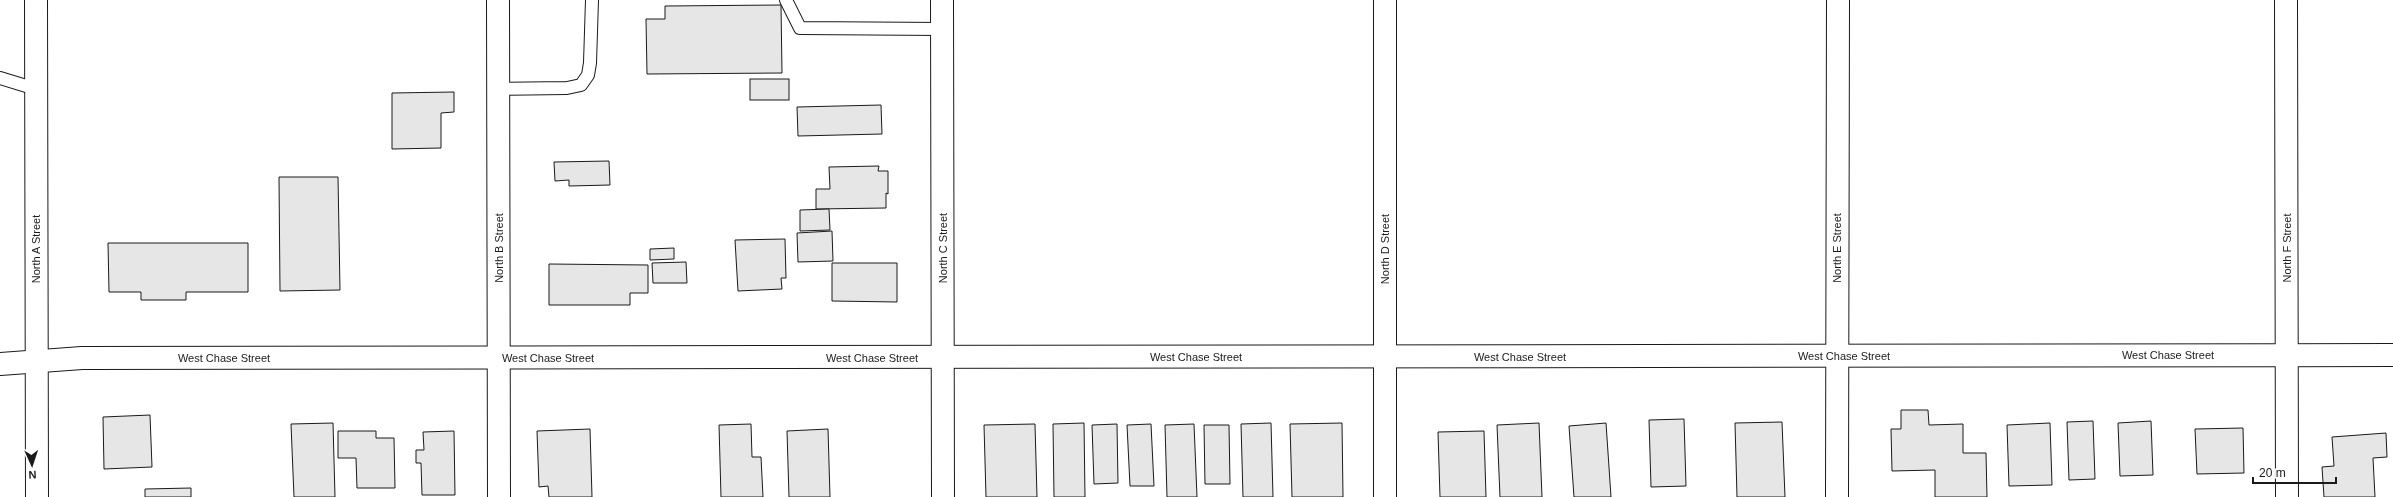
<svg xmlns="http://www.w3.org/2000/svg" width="2393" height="497" font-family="Helvetica,sans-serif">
<rect width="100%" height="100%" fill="#fff"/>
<g fill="#e6e6e6" stroke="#1a1a1a">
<path d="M 781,5 L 782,73 L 647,74 L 646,19 L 665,19 L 665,6 Z"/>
<rect x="750" y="79" width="39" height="21"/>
<path d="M 454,92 L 454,112 L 441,113 L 441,148 L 392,149 L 392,93 Z"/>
<path d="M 881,105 L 882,134 L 798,136 L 797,107 Z"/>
<path d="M 609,161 L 610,185 L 569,186 L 569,180 L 555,181 L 554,162 Z"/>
<path d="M 879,166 L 878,171 L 888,171 L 888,194 L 886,193 L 886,208 L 816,209 L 816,189 L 830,189 L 829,167 Z"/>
<path d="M 279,177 L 338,177 L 340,290 L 280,291 Z"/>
<path d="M 829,209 L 830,230 L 800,231 L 800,210 Z"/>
<path d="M 832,231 L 833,261 L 798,262 L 797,233 Z"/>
<path d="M 785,239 L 786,278 L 781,278 L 782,289 L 738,291 L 735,240 Z"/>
<path d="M 108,243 L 248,243 L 248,292 L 186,292 L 186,300 L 141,300 L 141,292 L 109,292 Z"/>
<path d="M 674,248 L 674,259 L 650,260 L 650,249 Z"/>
<path d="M 686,262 L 687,283 L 653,283 L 652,263 Z"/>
<path d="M 832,263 L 897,263 L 897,302 L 832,301 Z"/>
<path d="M 549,264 L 648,265 L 648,293 L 630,293 L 630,305 L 549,305 Z"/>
<path d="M 1901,410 L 1928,410 L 1929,425 L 1963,424 L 1963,453 L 1986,453 L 1987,497 L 1935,497 L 1935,470 L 1892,471 L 1891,429 L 1901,429 Z"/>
<path d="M 150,415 L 152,467 L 104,469 L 103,417 Z"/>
<path d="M 1684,419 L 1686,486 L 1651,487 L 1649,420 Z"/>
<path d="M 2093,421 L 2095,479 L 2069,480 L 2067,422 Z"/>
<path d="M 2151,421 L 2153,475 L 2120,476 L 2118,423 Z"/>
<path d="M 1782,422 L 1785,497 L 1737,497 L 1735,423 Z"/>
<path d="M 333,423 L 335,497 L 294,497 L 291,424 Z"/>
<path d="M 1084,423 L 1085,497 L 1054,497 L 1053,424 Z"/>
<path d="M 1271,423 L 1273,497 L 1243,497 L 1241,424 Z"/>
<path d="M 1342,423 L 1343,497 L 1292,497 L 1290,424 Z"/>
<path d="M 1539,423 L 1542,497 L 1500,497 L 1497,425 Z"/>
<path d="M 1606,423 L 1611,497 L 1574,497 L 1569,426 Z"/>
<path d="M 2050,423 L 2052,485 L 2009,486 L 2007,425 Z"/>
<path d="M 751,424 L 752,457 L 761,457 L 763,497 L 721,497 L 719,425 Z"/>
<path d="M 1035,424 L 1037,497 L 986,497 L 984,425 Z"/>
<path d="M 1117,424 L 1118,483 L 1094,484 L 1092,425 Z"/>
<path d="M 1151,424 L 1154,486 L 1130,486 L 1127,425 Z"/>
<path d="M 1194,424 L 1197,497 L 1167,497 L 1165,425 Z"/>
<path d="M 1204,425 L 1229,425 L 1230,484 L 1205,484 Z"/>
<path d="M 2243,428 L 2244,473 L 2197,474 L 2195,429 Z"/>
<path d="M 590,429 L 592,497 L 549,497 L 548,486 L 539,487 L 537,431 Z"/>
<path d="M 828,429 L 830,497 L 789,497 L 787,431 Z"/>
<path d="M 338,431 L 376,431 L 376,438 L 394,438 L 395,488 L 357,488 L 356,458 L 338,458 Z"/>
<path d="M 454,431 L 455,495 L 422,495 L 421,463 L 416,463 L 416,450 L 424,450 L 423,432 Z"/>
<path d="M 1484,431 L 1486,497 L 1440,497 L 1438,432 Z"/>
<path d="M 2386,433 L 2387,457 L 2373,458 L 2375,497 L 2324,497 L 2322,467 L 2334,466 L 2332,437 Z"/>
<path d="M 191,488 L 191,497 L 145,497 L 145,489 Z"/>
</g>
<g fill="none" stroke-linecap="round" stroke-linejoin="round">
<g stroke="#1a1a1a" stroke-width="14">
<g id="lane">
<path d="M 786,0 L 800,28 L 942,29"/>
<path d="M 0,78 L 36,89"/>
<path d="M 498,89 L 567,88 L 581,85 L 588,75 L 590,63 L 592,0"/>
</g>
</g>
<g stroke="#1a1a1a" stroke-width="24">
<g id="street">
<path d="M 498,0 L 499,497"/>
<path d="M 942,0 L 943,497"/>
<path d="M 2286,0 L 2287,497"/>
<path d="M 0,364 L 82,358 L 2393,355"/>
</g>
</g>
<g stroke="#1a1a1a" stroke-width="24">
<g id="secondary">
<path d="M 36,0 L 37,497"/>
<path d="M 1385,0 L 1385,497"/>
<path d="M 1837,497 L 1838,0"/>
</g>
</g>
<use href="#lane" stroke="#fff" stroke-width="12"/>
<use href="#street" stroke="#fff" stroke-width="22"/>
<use href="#secondary" stroke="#fff" stroke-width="22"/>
</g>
<g text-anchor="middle" stroke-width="3" stroke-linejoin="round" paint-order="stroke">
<g font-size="11" fill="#1a1a1a" stroke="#fff">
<text transform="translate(499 248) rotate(-90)" y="4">North B Street</text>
<text transform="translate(943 248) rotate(-90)" y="4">North C Street</text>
<text transform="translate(1837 248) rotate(-90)" y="4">North E Street</text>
<text transform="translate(2287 248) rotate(-90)" y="4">North F Street</text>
<text transform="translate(36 249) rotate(-90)" y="4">North A Street</text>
<text transform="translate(1385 249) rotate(-90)" y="4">North D Street</text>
<text x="2168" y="359">West Chase Street</text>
<text x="1844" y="360">West Chase Street</text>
<text x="1196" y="361">West Chase Street</text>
<text x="1520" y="361">West Chase Street</text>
<text x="224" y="362">West Chase Street</text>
<text x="548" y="362">West Chase Street</text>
<text x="872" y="362">West Chase Street</text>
</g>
</g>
<g transform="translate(32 465) rotate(177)" stroke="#ffffff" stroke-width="3" paint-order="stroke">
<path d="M0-3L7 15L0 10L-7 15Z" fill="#1a1a1a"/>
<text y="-6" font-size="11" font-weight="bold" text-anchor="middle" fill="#1a1a1a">N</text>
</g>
<path d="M2253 477v6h83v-6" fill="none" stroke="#1a1a1a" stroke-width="2"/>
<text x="2259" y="477" font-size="12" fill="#1a1a1a" stroke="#ffffff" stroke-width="3" paint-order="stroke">20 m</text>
</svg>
